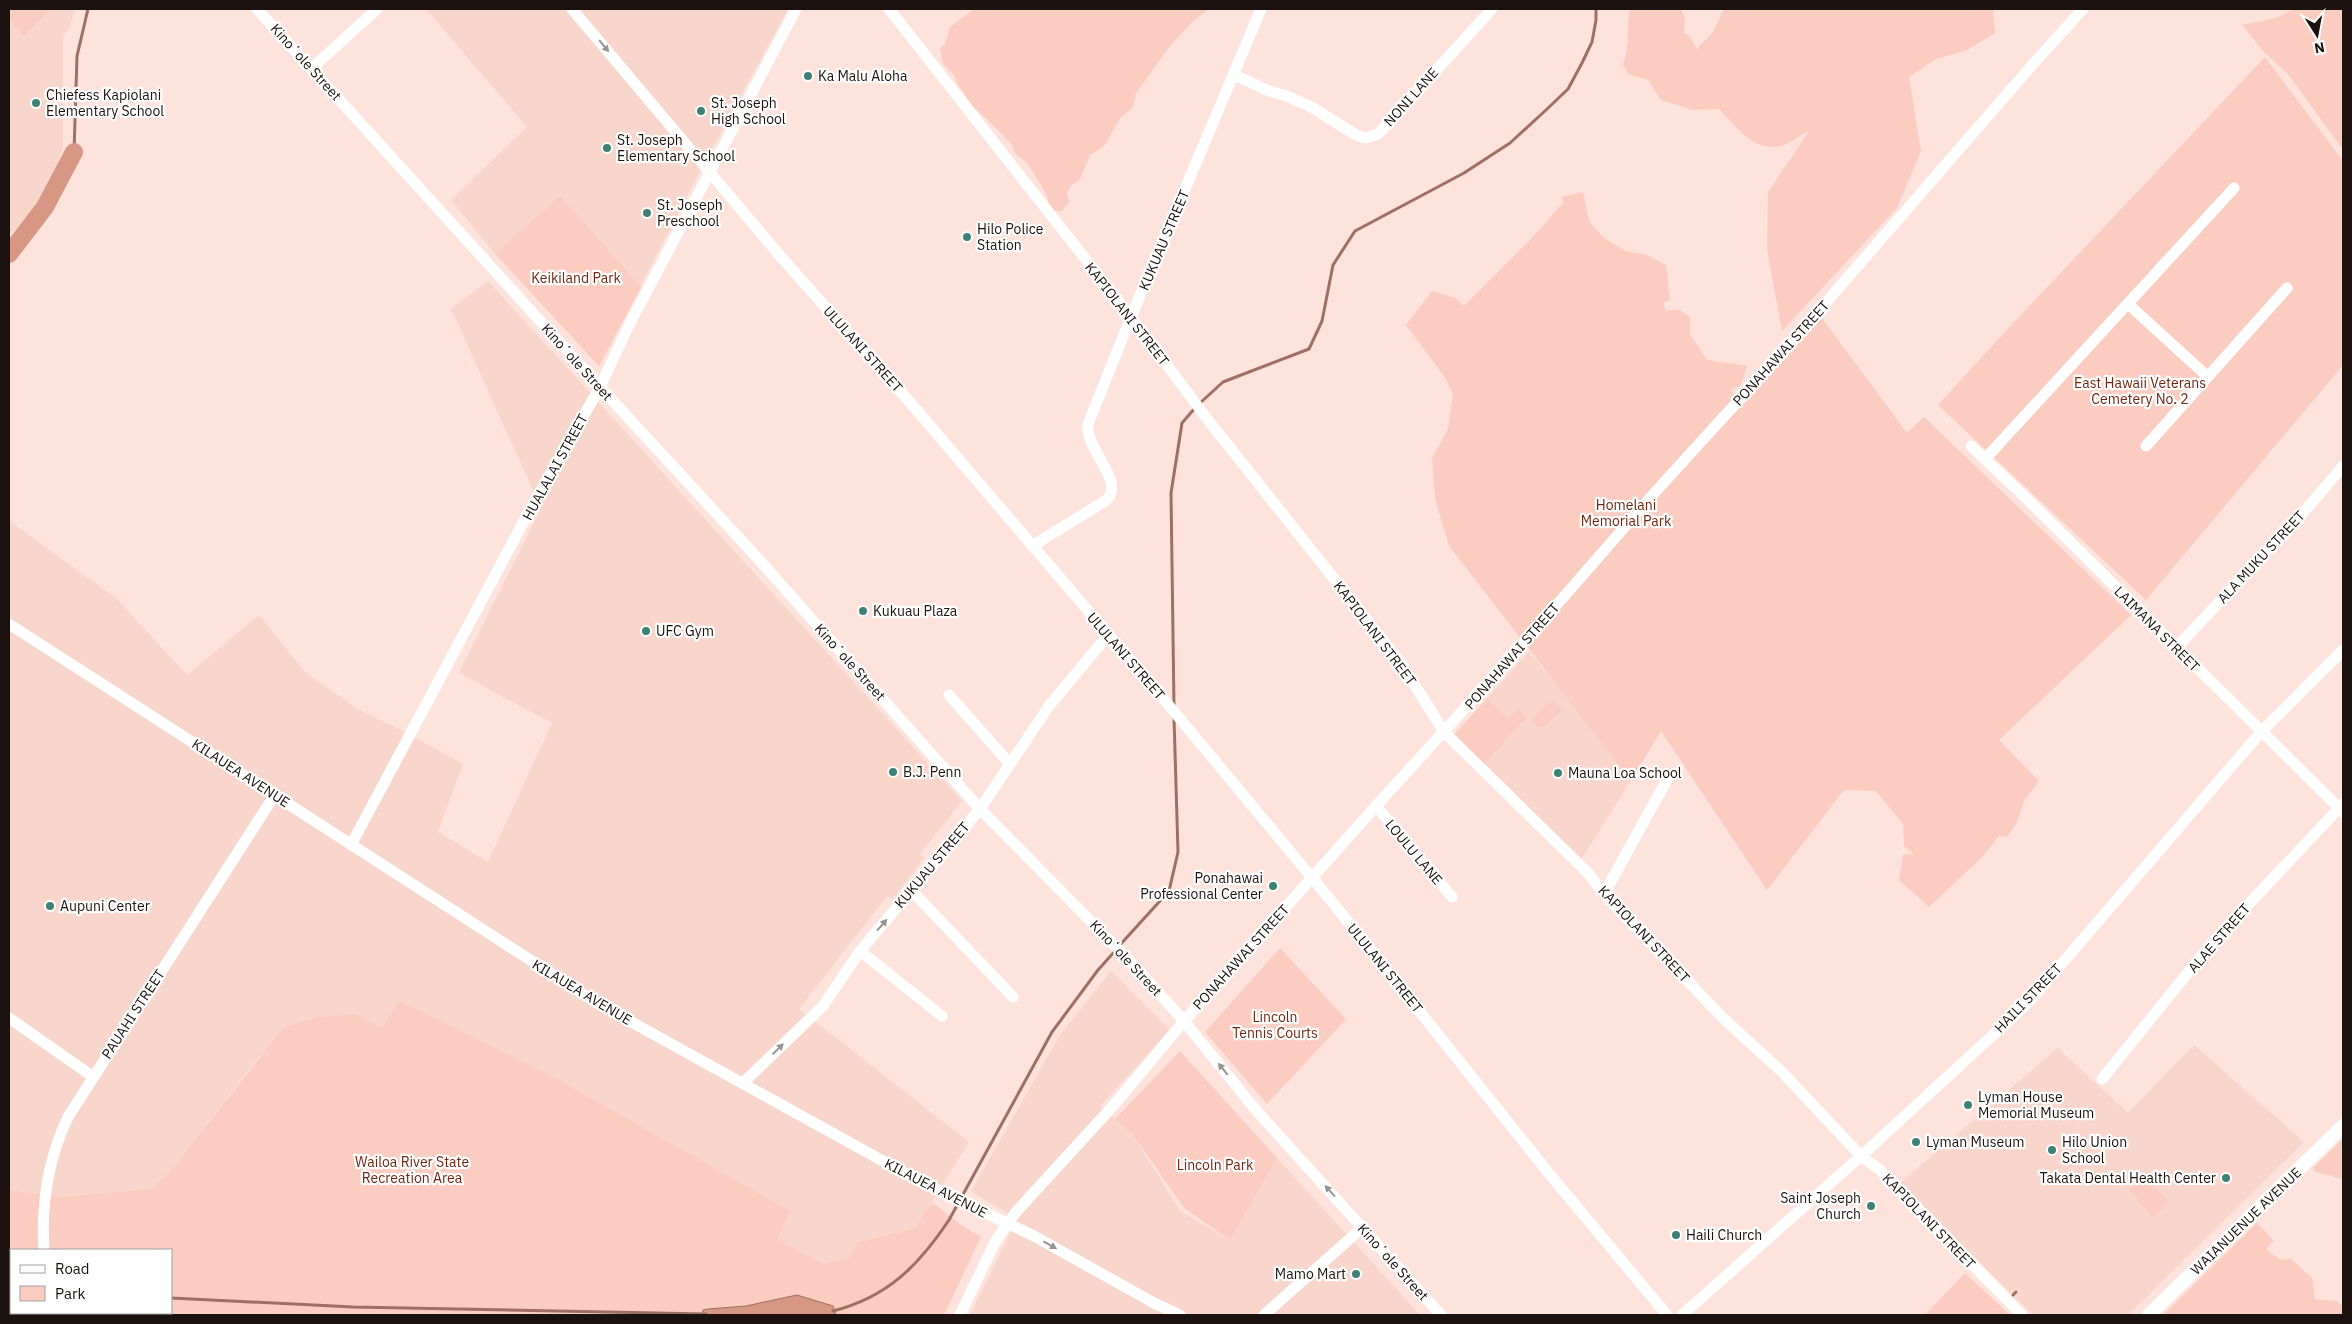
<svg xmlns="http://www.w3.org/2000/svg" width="2352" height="1324" font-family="'IBM Plex Sans',sans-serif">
<rect width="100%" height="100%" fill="#fde3db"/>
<g fill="#f8d6cc">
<path d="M 9,9 L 75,9 L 69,29 L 63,36 L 63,146 L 56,176 L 44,202 L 9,235 Z"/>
<path d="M 426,9 L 788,9 L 701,169 L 599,366 L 497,253 L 495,254 L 451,200 L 527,127 Z"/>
<path d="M 488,281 L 962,801 L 920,854 L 924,858 L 892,899 L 887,896 L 799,1009 L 969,1142 L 916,1228 L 859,1242 L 849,1257 L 824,1264 L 777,1239 L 791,1211 L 565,1083 L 382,1028 L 259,1057 L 172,1169 L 151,1189 L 60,1197 L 9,1190 L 9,521 L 116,598 L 187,675 L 259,615 L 305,672 L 359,710 L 399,729 L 463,764 L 438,832 L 488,862 L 552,723 L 459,673 L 541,508 L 451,309 Z"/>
<path d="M 1529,652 L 1560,688 L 1631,781 L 1580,861 L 1452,737 Z"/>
<path d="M 1111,971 L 1170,1030 L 1100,1106 L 1133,1135 L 1180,1211 L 1230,1240 L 1277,1158 L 1420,1315 L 970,1315 L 1017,1219 L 971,1191 L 1060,1035 Z"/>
<path d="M 2194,1045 L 2304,1142 L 2128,1315 L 2033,1315 L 1900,1183 L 2058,1048 L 2128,1113 Z"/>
</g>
<g fill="#fbcdc0" fill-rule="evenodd">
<path d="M 15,9 L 51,9 L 24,36 L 9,19 L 9,15 Z"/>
<path d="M 974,9 L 1209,9 L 1192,22 L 1170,46 L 1136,93 L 1133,107 L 1121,117 L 1104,146 L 1090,155 L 1080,179 L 1071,186 L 1067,193 L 1069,202 L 1062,211 L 1055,211 L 1050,206 L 1046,194 L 1028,164 L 1014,152 L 1013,146 L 1003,135 L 973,106 L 958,85 L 954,75 L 943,64 L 940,48 L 945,44 L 950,27 Z"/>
<path d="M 1630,9 L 1681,9 L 1685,18 L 1684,32 L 1690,37 L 1697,49 L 1713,32 L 1724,9 L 1996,9 L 1993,12 L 1995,33 L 1967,50 L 1936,59 L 1909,77 L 1921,151 L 1897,208 L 1782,331 L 1767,250 L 1768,192 L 1809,131 C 1800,135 1790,144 1781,146 C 1752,152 1736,126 1719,109 L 1693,110 L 1661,100 L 1648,80 L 1629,74 L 1623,65 C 1630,46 1626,29 1630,9 Z"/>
<path d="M 2294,9 L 2343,9 L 2343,146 L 2341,147 L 2288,74 L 2265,53 L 2242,25 L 2276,18 Z"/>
<path d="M 2265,57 L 2343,161 L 2343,365 L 2146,600 L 1938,405 L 2002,335 Z"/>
<path d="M 1583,192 L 1589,221 L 1604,238 L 1625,251 L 1647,255 L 1666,265 L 1670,300 L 1663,303 L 1666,311 L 1678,309 L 1690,317 L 1690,334 L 1707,360 L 1747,366 L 1741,385 L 1731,390 L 1744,404 L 1819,314 L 1907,433 L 1924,417 L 2131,615 L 1999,740 L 2039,781 L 2025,799 L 2017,822 L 2007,837 L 1999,836 L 1983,856 L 1929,907 L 1899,880 L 1903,855 L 1914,854 L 1904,846 L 1903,824 L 1876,791 L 1844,790 L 1767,890 L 1661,731 L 1631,781 L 1449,546 L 1435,499 L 1432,458 L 1448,429 L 1453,394 L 1444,376 L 1406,325 L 1432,291 L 1455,298 L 1464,306 L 1531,239 L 1563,203 L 1562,197 Z"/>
<path d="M 560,196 L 641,287 L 599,366 L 495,254 Z"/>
<path d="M 1487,699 L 1508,718 L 1518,708 L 1527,717 L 1483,765 L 1452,737 Z"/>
<path d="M 1553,700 L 1563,710 L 1540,729 L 1530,720 L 1546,704 L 1550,704 Z"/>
<path d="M 1280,948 L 1346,1019 L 1267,1104 L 1205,1032 Z"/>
<path d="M 399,1001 L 565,1083 L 791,1211 L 777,1239 L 824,1264 L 849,1257 L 859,1242 L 916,1228 L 927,1209 L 933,1203 L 961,1225 L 981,1237 L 944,1315 L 9,1315 L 9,1190 L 60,1197 L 151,1189 L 172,1169 L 284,1027 L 318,1017 L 355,1014 L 382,1028 ZM 11,1250 L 171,1250 L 171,1313 L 11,1313 Z"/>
<path d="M 1180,1051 L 1277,1158 L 1230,1240 L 1184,1208 L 1133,1135 L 1115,1119 Z"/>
<path d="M 2343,1139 L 2343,1179 L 2316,1172 L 2313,1168 Z"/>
<path d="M 2144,1176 L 2169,1203 L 2153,1217 L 2129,1190 Z"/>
<path d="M 2257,1223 L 2274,1241 L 2266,1249 L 2280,1260 L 2291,1259 L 2312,1278 L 2315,1299 L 2337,1301 L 2343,1306 L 2343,1315 L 2163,1315 Z"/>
<path d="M 1965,1273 L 2010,1315 L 1925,1315 Z"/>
</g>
<path fill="#d89785" stroke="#9f6f62" d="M 797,1295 L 833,1306 L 836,1315 L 702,1315 L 703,1310 L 708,1309 L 746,1306 Z"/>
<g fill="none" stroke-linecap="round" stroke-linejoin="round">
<g stroke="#9f6f62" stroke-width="3">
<path d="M 74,152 L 77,56 L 88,9"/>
<path d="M 1199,404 L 1223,382 L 1309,349 L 1322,321 L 1333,265 L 1355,231 L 1464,173 L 1510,143 L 1546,110 L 1568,89 L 1582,63 L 1592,42 L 1596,20 L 1596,9"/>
<path d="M 1174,706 L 1171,493 L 1182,423 L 1195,408"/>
<path d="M 1119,946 L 1169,891 L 1178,852 L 1174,718"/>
<path d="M 2013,1295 L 2016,1292"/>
<path d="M 171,1298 L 353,1307 L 706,1314"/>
<path d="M 9,1303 L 11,1302"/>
<path d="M 833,1311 C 888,1297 919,1265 949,1220 L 1052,1032 L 1098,970 L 1115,951"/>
</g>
<path stroke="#d89785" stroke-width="18" d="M 9,254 L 45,207 L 74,152"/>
<g stroke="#fff" stroke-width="11">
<path d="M 257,9 L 600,387 L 762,563 L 980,809 L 1128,959 L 1184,1021 L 1255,1109 L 1441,1315"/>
<path d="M 572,9 L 781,257 L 908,400 L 1156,690 L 1333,903 L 1547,1171 L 1667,1315"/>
<path d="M 889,9 L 1131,317 L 1208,420 L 1401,663 L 1444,732 L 1588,873 L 1604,894 L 1725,1020 L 1782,1072 L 1861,1156 L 1880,1170 L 2022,1315"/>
<path d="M 312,68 L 377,9"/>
<path d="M 1234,75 L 1269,91 L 1287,96 L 1313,108 L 1356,135 L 1365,138 L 1378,134 L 1492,9"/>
<path d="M 2128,304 L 2207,376"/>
<path d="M 1971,446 L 2025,497 L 2343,812"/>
<path d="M 2146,446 L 2287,288"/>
<path d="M 1985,459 L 2234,188"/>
<path d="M 1032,546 L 1105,501 C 1128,483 1084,449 1088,424 L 1131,317 L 1261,9"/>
<path d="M 9,624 L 597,1003 L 921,1182 L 1034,1236 L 1154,1303 L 1180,1315"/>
<path d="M 2177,647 L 2309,506 L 2343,466"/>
<path d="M 949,695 L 1010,764"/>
<path d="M 1376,806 L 1452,897"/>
<path d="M 351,845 L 532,506 L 600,387 L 629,325 L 796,9"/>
<path d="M 912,891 L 1013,997"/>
<path d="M 1604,894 L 1669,776"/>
<path d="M 860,951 L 942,1016"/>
<path d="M 9,1018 L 92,1076"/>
<path d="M 2102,1079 L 2212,943 L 2343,804"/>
<path d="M 743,1083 L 823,1006 L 860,951 L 980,809 L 1049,706 L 1108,635"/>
<path d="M 44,1250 C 41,1204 48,1159 68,1117 L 274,796"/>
<path d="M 51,1313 L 51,1315"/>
<path d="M 960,1315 L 995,1242 L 1016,1212 L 1113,1106 L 1184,1021 L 1376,806 L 1505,664 L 1657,490 L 1790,344 L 2033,64 L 2083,9"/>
<path d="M 1264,1315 L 1363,1227"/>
<path d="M 1682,1315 L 1861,1156 L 2028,1003 L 2261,732 L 2343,650"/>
</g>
<path stroke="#fff" stroke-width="14" d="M 2149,1315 L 2343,1126"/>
</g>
<defs><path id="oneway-solid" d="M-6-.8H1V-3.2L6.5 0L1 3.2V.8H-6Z" transform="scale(1.25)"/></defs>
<g fill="#989493">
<use href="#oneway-solid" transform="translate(604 46) rotate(50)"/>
<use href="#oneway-solid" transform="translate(882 925) rotate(-49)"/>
<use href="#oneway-solid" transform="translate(778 1049) rotate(-44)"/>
<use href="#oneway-solid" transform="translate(1223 1069) rotate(-129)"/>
<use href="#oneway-solid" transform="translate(1330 1191) rotate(-132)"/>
<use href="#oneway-solid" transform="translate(1050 1245) rotate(29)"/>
</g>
<g fill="#3e8175" stroke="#fff" stroke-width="2">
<circle cx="808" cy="76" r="5"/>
<circle cx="36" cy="103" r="5"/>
<circle cx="701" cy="111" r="5"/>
<circle cx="607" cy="148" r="5"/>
<circle cx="647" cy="213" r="5"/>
<circle cx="967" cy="237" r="5"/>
<circle cx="863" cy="611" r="5"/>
<circle cx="646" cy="631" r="5"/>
<circle cx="893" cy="772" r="5"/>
<circle cx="1558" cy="773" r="5"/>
<circle cx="1273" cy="886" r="5"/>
<circle cx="50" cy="906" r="5"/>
<circle cx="1968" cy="1105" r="5"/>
<circle cx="1916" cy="1142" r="5"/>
<circle cx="2052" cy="1150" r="5"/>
<circle cx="2226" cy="1178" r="5"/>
<circle cx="1871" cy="1206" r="5"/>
<circle cx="1676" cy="1235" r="5"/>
<circle cx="1356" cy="1274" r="5"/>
</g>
<g text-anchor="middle" stroke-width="4.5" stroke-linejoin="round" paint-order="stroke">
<g font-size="14" fill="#1b1210" stroke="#fff">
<text transform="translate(306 62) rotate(48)" y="5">Kinoʻole Street</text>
<text transform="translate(1411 97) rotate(-48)" y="5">NONI LANE</text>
<text transform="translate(1164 240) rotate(-67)" y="5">KUKUAU STREET</text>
<text transform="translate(1127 314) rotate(52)" y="5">KAPIOLANI STREET</text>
<text transform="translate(863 349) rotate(48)" y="5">ULULANI STREET</text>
<text transform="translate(1781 353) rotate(-48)" y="5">PONAHAWAI STREET</text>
<text transform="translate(577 362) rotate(48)" y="5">Kinoʻole Street</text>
<text transform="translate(555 467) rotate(-61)" y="5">HUALALAI STREET</text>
<text transform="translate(2261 557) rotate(-47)" y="5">ALA MUKU STREET</text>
<text transform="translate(2157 629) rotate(45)" y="5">LAIMANA STREET</text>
<text transform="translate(1375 633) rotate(53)" y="5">KAPIOLANI STREET</text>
<text transform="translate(1126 656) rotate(49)" y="5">ULULANI STREET</text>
<text transform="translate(1512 656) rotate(-49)" y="5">PONAHAWAI STREET</text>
<text transform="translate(850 662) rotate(48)" y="5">Kinoʻole Street</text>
<text transform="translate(241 773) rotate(33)" y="5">KILAUEA AVENUE</text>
<text transform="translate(1414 852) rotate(50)" y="5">LOULU LANE</text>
<text transform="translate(932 865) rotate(-50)" y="5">KUKUAU STREET</text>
<text transform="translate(1644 934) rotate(47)" y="5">KAPIOLANI STREET</text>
<text transform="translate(2219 938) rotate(-49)" y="5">ALAE STREET</text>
<text transform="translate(1241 957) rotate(-48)" y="5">PONAHAWAI STREET</text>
<text transform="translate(1126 958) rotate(47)" y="5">Kinoʻole Street</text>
<text transform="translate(1385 968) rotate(51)" y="5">ULULANI STREET</text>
<text transform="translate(582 992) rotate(31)" y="5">KILAUEA AVENUE</text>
<text transform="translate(2028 998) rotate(-46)" y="5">HAILI STREET</text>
<text transform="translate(133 1014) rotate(-57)" y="5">PAUAHI STREET</text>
<text transform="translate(936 1188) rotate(27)" y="5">KILAUEA AVENUE</text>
<text transform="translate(1929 1221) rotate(46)" y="5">KAPIOLANI STREET</text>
<text transform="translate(2246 1221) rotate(-44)" y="5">WAIANUENUE AVENUE</text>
<text transform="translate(1393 1262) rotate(48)" y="5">Kinoʻole Street</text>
</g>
<g font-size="14" fill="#1b1210" stroke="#fff" text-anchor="start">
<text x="818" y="81">Ka Malu Aloha</text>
<text x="46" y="100">Chiefess Kapiolani<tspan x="46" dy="16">Elementary School</tspan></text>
<text x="711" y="108">St. Joseph<tspan x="711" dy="16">High School</tspan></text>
<text x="617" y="145">St. Joseph<tspan x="617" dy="16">Elementary School</tspan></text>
<text x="657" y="210">St. Joseph<tspan x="657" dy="16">Preschool</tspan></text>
<text x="977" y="234">Hilo Police<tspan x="977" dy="16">Station</tspan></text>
<text x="873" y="616">Kukuau Plaza</text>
<text x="656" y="636">UFC Gym</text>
<text x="903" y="777">B.J. Penn</text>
<text x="1568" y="778">Mauna Loa School</text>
<text x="1263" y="883" text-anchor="end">Ponahawai<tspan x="1263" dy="16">Professional Center</tspan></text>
<text x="60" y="911">Aupuni Center</text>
<text x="1978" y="1102">Lyman House<tspan x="1978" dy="16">Memorial Museum</tspan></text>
<text x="1926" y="1147">Lyman Museum</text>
<text x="2062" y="1147">Hilo Union<tspan x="2062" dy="16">School</tspan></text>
<text x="2216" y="1183" text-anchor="end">Takata Dental Health Center</text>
<text x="1861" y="1203" text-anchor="end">Saint Joseph<tspan x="1861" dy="16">Church</tspan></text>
<text x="1686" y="1240">Haili Church</text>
<text x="1346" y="1279" text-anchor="end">Mamo Mart</text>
</g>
<g font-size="14" fill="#732711" stroke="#fff">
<text x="576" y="283">Keikiland Park</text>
<text x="2140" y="388">East Hawaii Veterans<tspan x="2140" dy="16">Cemetery No. 2</tspan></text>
<text x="1626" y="510">Homelani<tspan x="1626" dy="16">Memorial Park</tspan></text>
<text x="1275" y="1022">Lincoln<tspan x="1275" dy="16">Tennis Courts</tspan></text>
<text x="412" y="1167">Wailoa River State<tspan x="412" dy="16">Recreation Area</tspan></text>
<text x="1215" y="1170">Lincoln Park</text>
</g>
</g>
<rect width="2352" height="1324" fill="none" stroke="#1b1210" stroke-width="20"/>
<rect x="10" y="1249" width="162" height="65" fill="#ffffff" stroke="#a4a09f"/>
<rect x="20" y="1265" width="25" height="8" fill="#ffffff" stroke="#a4a09f"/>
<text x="55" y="1274" font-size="15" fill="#1b1210">Road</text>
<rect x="20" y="1286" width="25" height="15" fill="#fbcdc0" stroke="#a4a09f"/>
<text x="55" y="1299" font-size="15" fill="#1b1210">Park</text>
<g transform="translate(2317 35) rotate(169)" stroke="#ffffff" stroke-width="4" paint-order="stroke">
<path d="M0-4L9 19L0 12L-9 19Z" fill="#1b1210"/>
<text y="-8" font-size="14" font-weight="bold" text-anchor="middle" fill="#1b1210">N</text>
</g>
</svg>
